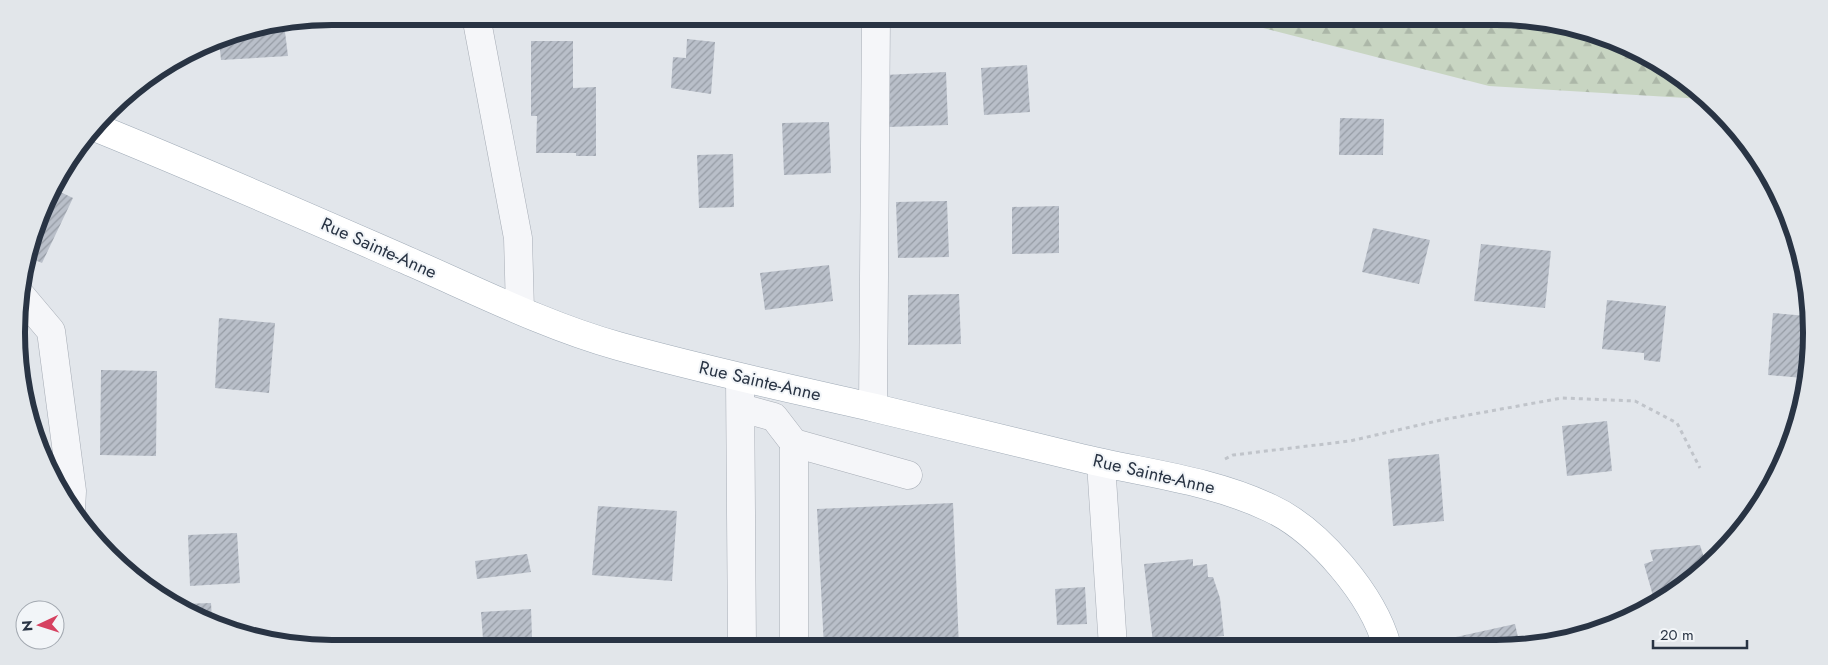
<svg xmlns="http://www.w3.org/2000/svg" width="1828" height="665" font-family="Jost,sans-serif">
<defs>
<pattern id="forest-firs" width="22" height="20" patternUnits="userSpaceOnUse" patternTransform="scale(1.25)"><rect width="22" height="20" fill="#c8d5c2"/><path d="M5 1l3.5 6h-7zM16 11l3.5 6h-7z" fill="#acb7a8"/></pattern>
<pattern id="building-hatch" width="6" height="6" patternUnits="userSpaceOnUse" patternTransform="scale(1.25)"><rect width="6" height="6" fill="#b9bfc9"/><path d="M-1 1l2-2M0 6l6-6M5 7l2-2" fill="none" stroke="#969ca5"/></pattern>
</defs>
<rect width="100%" height="100%" fill="#e2e6eb"/>
<path fill="url(#forest-firs)" d="M 1216,16 L 1495,16 L 1578,27 L 1688,82 L 1703,99 L 1489,86 Z"/>
<g fill="url(#building-hatch)">
<path d="M 882,16 L 951,16 L 952,25 L 882,24 Z"/>
<path d="M 284,24 L 288,56 L 221,60 L 219,40 L 231,33 Z"/>
<path d="M 687,39 L 715,42 L 711,94 L 671,88 L 673,57 L 686,58 Z"/>
<path d="M 531,41 L 573,41 L 573,88 L 596,87 L 596,156 L 576,156 L 576,153 L 536,153 L 537,116 L 531,116 Z"/>
<path d="M 1027,65 L 1030,112 L 984,115 L 981,68 Z"/>
<path d="M 946,72 L 948,125 L 888,127 L 885,75 Z"/>
<path d="M 1340,118 L 1384,119 L 1383,155 L 1339,155 Z"/>
<path d="M 829,122 L 831,173 L 784,175 L 782,123 Z"/>
<path d="M 733,154 L 734,207 L 699,208 L 697,155 Z"/>
<path d="M 54,189 L 73,198 L 42,263 L 30,258 Z"/>
<path d="M 947,201 L 949,257 L 898,258 L 896,202 Z"/>
<path d="M 1059,206 L 1059,253 L 1012,254 L 1012,207 Z"/>
<path d="M 1373,228 L 1430,240 L 1419,284 L 1362,272 Z"/>
<path d="M 1481,244 L 1551,251 L 1545,308 L 1474,301 Z"/>
<path d="M 829,265 L 833,301 L 765,310 L 760,273 Z"/>
<path d="M 959,294 L 961,344 L 908,345 L 908,295 Z"/>
<path d="M 1607,300 L 1666,306 L 1660,362 L 1644,360 L 1644,353 L 1602,349 Z"/>
<path d="M 1773,313 L 1807,316 L 1803,378 L 1768,375 Z"/>
<path d="M 219,318 L 275,323 L 269,393 L 215,388 Z"/>
<path d="M 101,370 L 157,371 L 156,456 L 100,455 Z"/>
<path d="M 1607,421 L 1612,471 L 1567,476 L 1562,426 Z"/>
<path d="M 1439,454 L 1444,521 L 1393,526 L 1388,459 Z"/>
<path d="M 953,503 L 959,647 L 824,648 L 817,509 Z"/>
<path d="M 598,506 L 677,511 L 672,581 L 592,575 Z"/>
<path d="M 237,533 L 240,583 L 190,586 L 188,535 Z"/>
<path d="M 1700,545 L 1707,567 L 1655,603 L 1644,564 L 1653,561 L 1650,550 Z"/>
<path d="M 527,554 L 531,572 L 477,579 L 475,561 Z"/>
<path d="M 1193,559 L 1193,566 L 1207,564 L 1208,577 L 1213,577 L 1220,598 L 1224,636 L 1153,643 L 1144,564 Z"/>
<path d="M 1085,587 L 1087,624 L 1057,625 L 1055,589 Z"/>
<path d="M 211,603 L 212,619 L 182,604 Z"/>
<path d="M 531,609 L 532,637 L 483,639 L 481,612 Z"/>
<path d="M 1515,624 L 1520,646 L 1458,646 L 1456,637 Z"/>
</g>
<g fill="none" stroke-linecap="round" stroke-linejoin="round">
<g stroke="#a7adb6" stroke-width="29">
<g id="minor">
<path d="M 476,16 L 518,238 L 520,310"/>
<path d="M 19,293 L 51,331 L 72,491 L 71,510"/>
<path d="M 740,378 L 742,648"/>
<path d="M 873,407 L 876,16"/>
<path d="M 741,408 L 774,417 L 794,443 L 908,475"/>
<path d="M 794,443 L 794,648"/>
<path d="M 1101,463 L 1113,647"/>
</g>
</g>
<g stroke="#a0abb7" stroke-width="29">
<path id="major" d="M 97,128 C 201,170 303,215 406,260 C 475,290 546,326 618,346 C 703,370 789,388 875,408 C 943,424 1010,441 1077,457 C 1141,473 1209,479 1270,508 C 1318,530 1373,595 1387,646"/>
</g>
<path stroke="#c0c4ca" stroke-width="3" stroke-dasharray="4 4" stroke-linecap="butt" d="M 1225,459 L 1233,455 L 1350,441 L 1441,420 L 1562,398 L 1635,401 L 1677,423 L 1700,468"/>
<use href="#minor" stroke="#f5f6f9" stroke-width="28"/>
<use href="#major" stroke="#fff" stroke-width="28"/>
</g>
<g text-anchor="middle" stroke-width="4" stroke-linejoin="round" paint-order="stroke">
<g font-size="18" fill="#293444" stroke="#f2f5f8">
<text transform="translate(379 248) rotate(24)" y="6">Rue Sainte-Anne</text>
<text transform="translate(760 381) rotate(13)" y="6">Rue Sainte-Anne</text>
<text transform="translate(1154 474) rotate(13)" y="6">Rue Sainte-Anne</text>
</g>
</g>
<path d="M0 0H1828V665H0ZM332 25H1496A307 307 0 0 1 1803 332V333A307 307 0 0 1 1496 640H332A307 307 0 0 1 25 333V332A307 307 0 0 1 332 25Z" fill="#e2e6ea" fill-rule="evenodd"/>
<path fill="none" stroke="#293444" stroke-width="6" d="M332 25H1496A307 307 0 0 1 1803 332V333A307 307 0 0 1 1496 640H332A307 307 0 0 1 25 333V332A307 307 0 0 1 332 25Z"/>
<g transform="translate(40 625) rotate(266)"><circle r="24" fill="#f2f5f8" stroke="#a2a8b0"/>
<path d="M0-4L9 19L0 12L-9 19Z" fill="#d64160"/>
<text y="-8" font-size="14" font-weight="bold" text-anchor="middle" fill="#293444">N</text>
</g>
<path d="M1653 640v8h94v-8" fill="none" stroke="#293444" stroke-width="2.5"/>
<text x="1660" y="640" font-size="15" fill="#293444" stroke="#f2f5f8" stroke-width="4" paint-order="stroke">20 m</text>
</svg>
